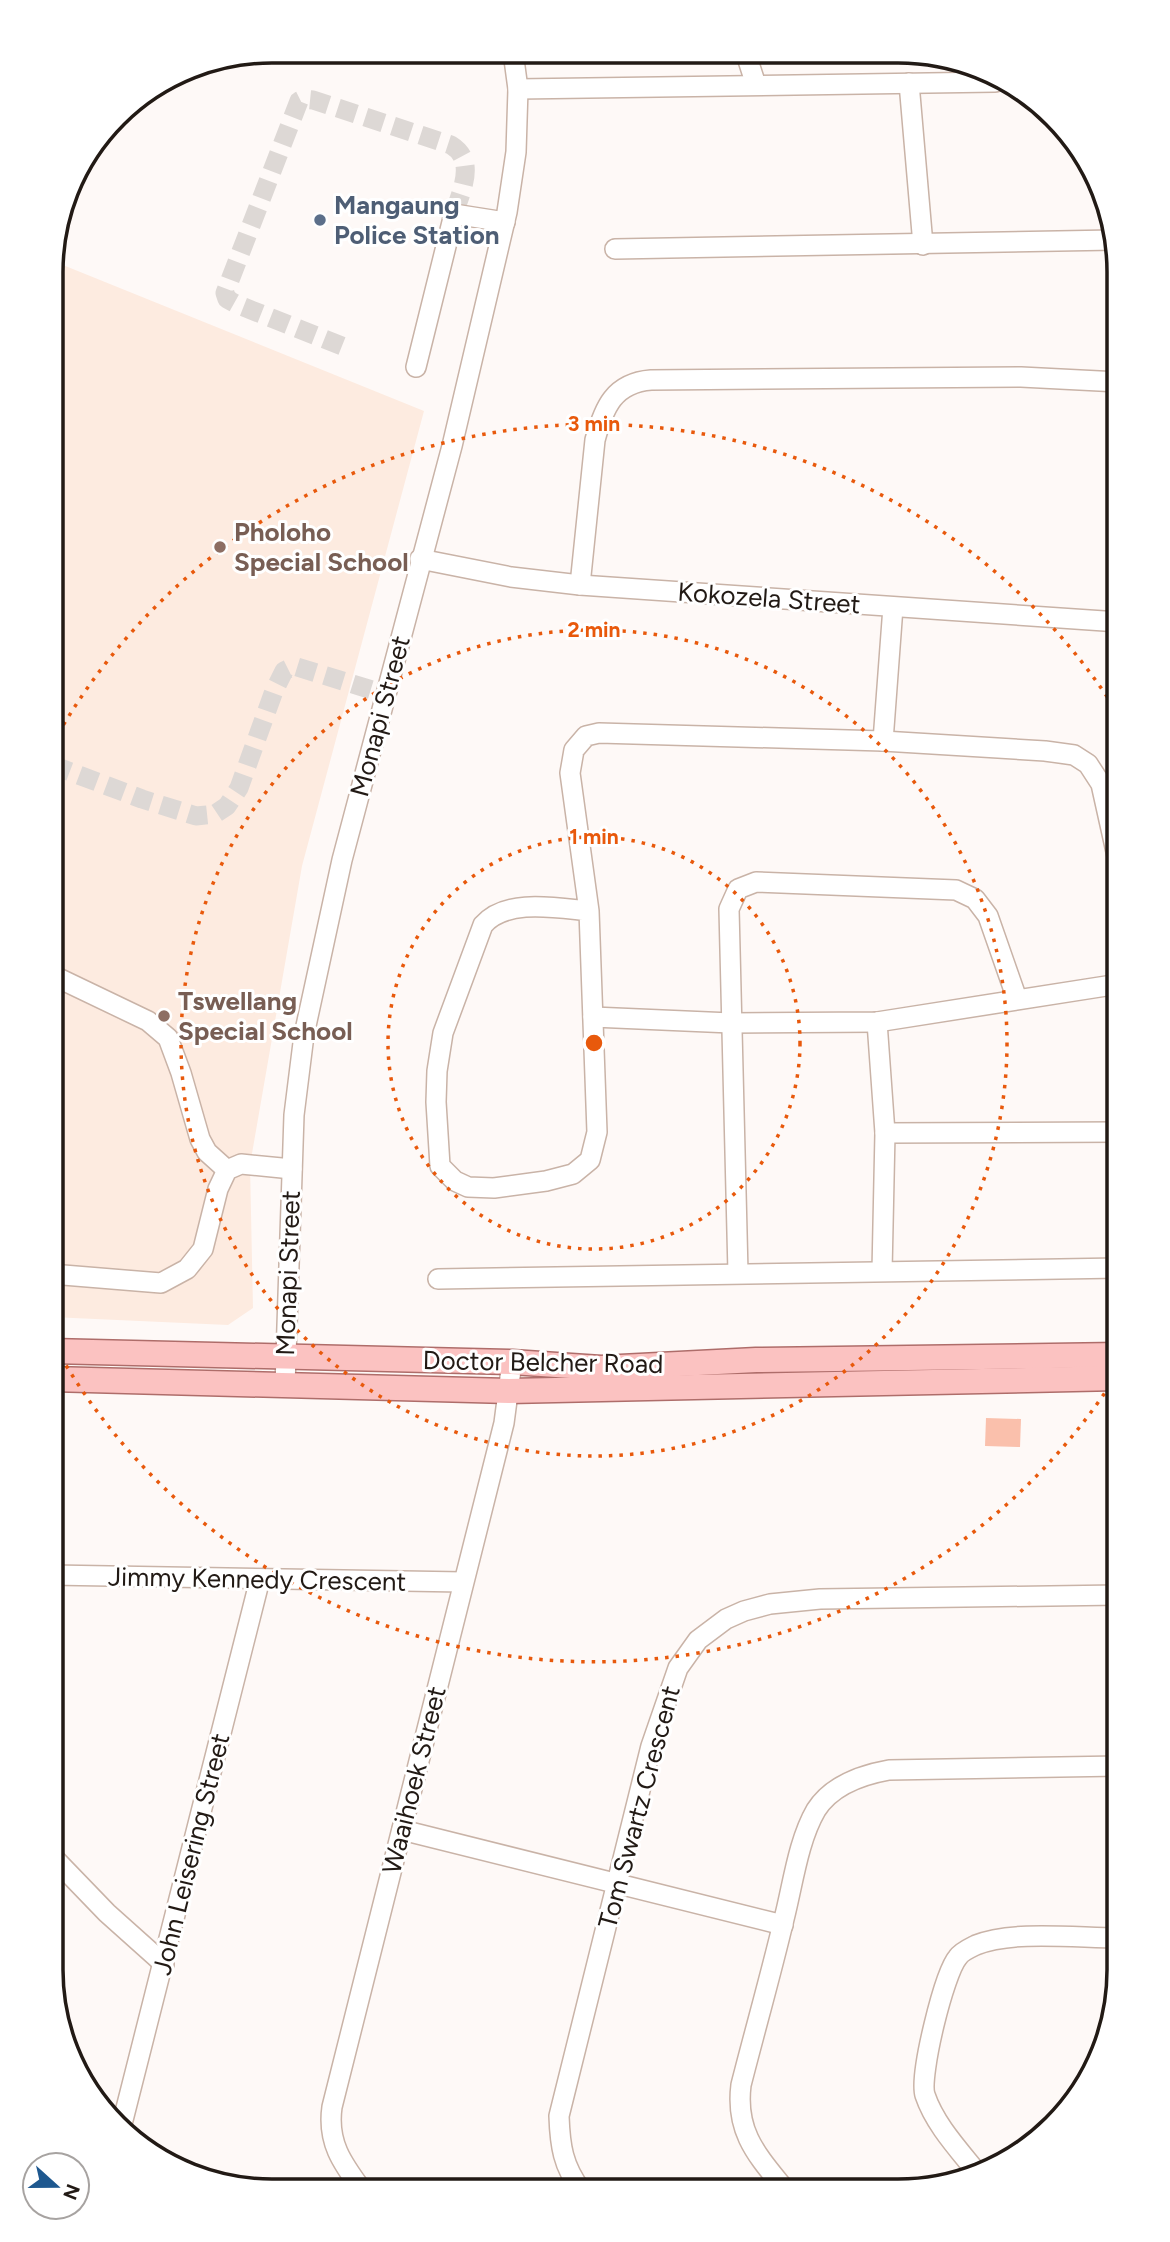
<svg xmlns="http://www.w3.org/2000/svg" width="1170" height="2242" font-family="Figtree,sans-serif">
<rect width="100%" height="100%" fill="#fef9f7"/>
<path fill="#fdebe0" d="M 53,261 L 424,411 L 302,866 L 250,1165 L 253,1308 L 228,1325 L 51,1317 Z"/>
<path fill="#fac0ac" d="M 986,1418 L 1021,1419 L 1020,1447 L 985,1446 Z"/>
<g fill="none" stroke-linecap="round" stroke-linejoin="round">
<g stroke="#ddd8d5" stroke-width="19" stroke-dasharray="19 10" stroke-linecap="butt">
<path d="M 342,346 L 236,304 L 227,299 L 225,293 L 299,101 L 303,99 L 313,100 L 451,145 C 477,161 461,191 454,214"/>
<path d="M 52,765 L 142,799 L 196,816 L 215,814 L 227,806 L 239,788 L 274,691 L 284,671 L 294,666 L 385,694"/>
</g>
<g stroke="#c9b3a7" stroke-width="22">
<g id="minor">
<path d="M 746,54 L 756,85"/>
<path d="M 909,83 L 923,245"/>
<path d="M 518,89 L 995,82"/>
<path d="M 615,249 L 1114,240"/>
<path d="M 416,367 L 454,214 L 505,222"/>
<path d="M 420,559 L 511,577 L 580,585 L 1119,622"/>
<path d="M 580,585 L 595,440 C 604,407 614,383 651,380 L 1021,377 L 1119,382"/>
<path d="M 883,741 L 893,607"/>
<path d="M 589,911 C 557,908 506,898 483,925 L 443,1033 L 437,1071 L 436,1102 L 440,1166 L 455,1181 L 468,1187 L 494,1188 L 546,1181 L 573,1174 L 590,1160 L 597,1132 L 589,911 L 570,773 L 574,750 L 586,736 L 599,733 L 883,741 L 1045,751 L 1074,755 L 1088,764 L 1101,784 L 1119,865"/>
<path d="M 52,975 L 148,1021 L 168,1038 L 181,1073 L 200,1139 L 207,1152 L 227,1170"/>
<path d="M 593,1017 L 731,1023 L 877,1022 L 1119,984"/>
<path d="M 877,1022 L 885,1133 L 882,1271"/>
<path d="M 885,1133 L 1119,1132"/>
<path d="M 738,1273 L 729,909 L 738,889 L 756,882 L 956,890 L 975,899 L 988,916 L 1017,999"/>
<path d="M 51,1274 L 161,1283 L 187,1269 L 203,1249 L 218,1189 L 227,1170 L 241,1164 L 292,1169"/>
<path d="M 438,1279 L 1119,1268"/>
<path d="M 285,1386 L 294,1115 L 304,1035 L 342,860 L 452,446 L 507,212 L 516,152 L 518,89 L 513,52"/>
<path d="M 51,1575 L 463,1582"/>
<path d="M 402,1830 L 783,1925"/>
<path d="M 51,1855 L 107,1913 L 164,1964"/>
<path d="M 121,2128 L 260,1579"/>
<path d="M 979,2175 C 960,2151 935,2125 925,2095 C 919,2076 944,1973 958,1957 C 961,1952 970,1948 976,1945 C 1013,1930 1077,1938 1119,1938"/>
<path d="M 362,2190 C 342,2163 327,2142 332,2107 L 504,1423 L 512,1362"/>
<path d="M 581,2190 C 563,2166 560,2146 559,2116 L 651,1746 L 678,1668 L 698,1640 L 726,1619 L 744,1611 L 770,1604 L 820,1599 L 1119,1595"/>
<path d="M 786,2191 C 758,2156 735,2133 741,2085 C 755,2030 771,1974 784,1919 C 793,1884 798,1841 816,1810 C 832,1785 861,1775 889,1770 L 1119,1766"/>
</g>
</g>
<g stroke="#ae6d6a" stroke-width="27">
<g id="major">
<path d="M 51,1351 L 512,1362 L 601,1368 L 756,1360 L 1119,1355"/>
<path d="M 51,1379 L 509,1391 L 1119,1378"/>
</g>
</g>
<use href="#minor" stroke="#fff" stroke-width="19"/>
<use href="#major" stroke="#fbc2c1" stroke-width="24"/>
</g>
<g fill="none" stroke="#e8590c" stroke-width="3.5" stroke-dasharray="3.5 7">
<circle cx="594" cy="1043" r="206"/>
<circle cx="594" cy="1043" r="413"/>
<path d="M1116 1376A619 619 0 0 1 53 1343M53 743A619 619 0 0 1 1119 715"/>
</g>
<circle fill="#5c6f8a" stroke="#fff" stroke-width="2.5" cx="320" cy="220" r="7"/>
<g fill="#8d6e63" stroke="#fff" stroke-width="2.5">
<circle cx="220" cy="547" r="7"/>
<circle cx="164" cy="1016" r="7"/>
</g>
<g text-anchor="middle" stroke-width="6" stroke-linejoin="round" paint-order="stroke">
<g font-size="26" font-weight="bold" fill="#4e5e75" stroke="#fff" text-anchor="start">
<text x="334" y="214">Mangaung<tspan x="334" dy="30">Police Station</tspan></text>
</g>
<g font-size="26" font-weight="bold" fill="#785e54" stroke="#fff" text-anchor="start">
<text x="234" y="541">Pholoho<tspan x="234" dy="30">Special School</tspan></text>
<text x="178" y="1010">Tswellang<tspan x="178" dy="30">Special School</tspan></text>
</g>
<g font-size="26" fill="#221a15" stroke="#fff">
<text transform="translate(769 598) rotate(4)" y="9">Kokozela Street</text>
<text transform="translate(380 716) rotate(-75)" y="9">Monapi Street</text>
<text transform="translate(288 1273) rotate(-88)" y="9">Monapi Street</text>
<text transform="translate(543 1362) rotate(1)" y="9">Doctor Belcher Road</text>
<text transform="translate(257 1579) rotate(1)" y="9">Jimmy Kennedy Crescent</text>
<text transform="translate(414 1780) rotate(-76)" y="9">Waaihoek Street</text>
<text transform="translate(639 1807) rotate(-75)" y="9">Tom Swartz Crescent</text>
<text transform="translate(191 1854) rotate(-76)" y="9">John Leisering Street</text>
</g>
</g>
<path d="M0 0H1170V2242H0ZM272 63H898A209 209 0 0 1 1107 272V1970A209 209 0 0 1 898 2179H272A209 209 0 0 1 63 1970V272A209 209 0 0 1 272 63Z" fill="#fff" fill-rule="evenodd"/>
<path fill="none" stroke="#221a15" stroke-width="3.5" d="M272 63H898A209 209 0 0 1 1107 272V1970A209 209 0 0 1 898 2179H272A209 209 0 0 1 63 1970V272A209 209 0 0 1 272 63Z"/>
<circle cx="594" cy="1043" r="10" fill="#e8590c" stroke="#fff" stroke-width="3.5"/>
<g font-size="21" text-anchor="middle" font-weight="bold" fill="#e8590c" stroke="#fff" stroke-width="6" stroke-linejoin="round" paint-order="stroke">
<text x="594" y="431">3 min</text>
<text x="594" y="637">2 min</text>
<text x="594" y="844">1 min</text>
</g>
<g transform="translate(56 2186) rotate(111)"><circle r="33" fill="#ffffff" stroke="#a7a3a1" stroke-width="2"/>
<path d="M0-5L12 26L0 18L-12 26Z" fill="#1e588f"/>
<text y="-10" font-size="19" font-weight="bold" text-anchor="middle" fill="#221a15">N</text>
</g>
</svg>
